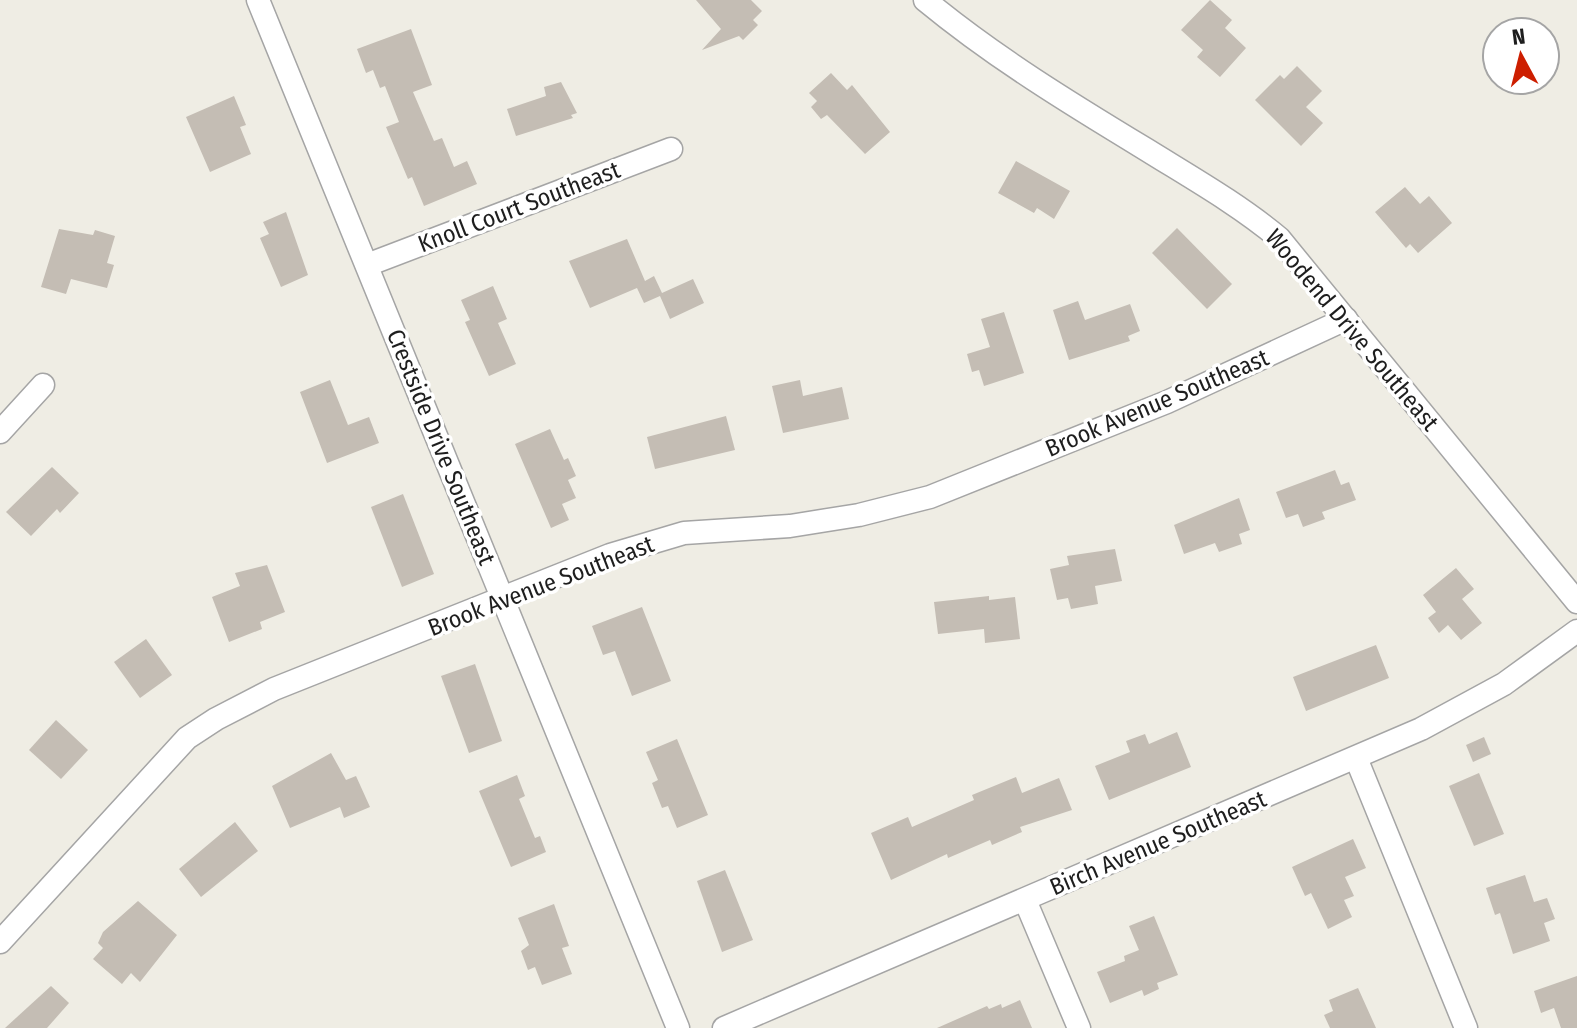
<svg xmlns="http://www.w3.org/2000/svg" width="1577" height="1028" font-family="'Fira Sans Condensed',sans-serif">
<rect width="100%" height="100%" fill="#efede4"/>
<g fill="#c4bdb4">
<path d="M 696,0 L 751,0 L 762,11 L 753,20 L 758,25 L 743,40 L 739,36 L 702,50 L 721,29 Z"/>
<path d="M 1210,0 L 1232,20 L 1225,28 L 1246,48 L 1220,77 L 1197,57 L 1203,50 L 1181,30 Z"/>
<path d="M 411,29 L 432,85 L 413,92 L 434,141 L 442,138 L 454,167 L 467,161 L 477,184 L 424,206 L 412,177 L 408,179 L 386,127 L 399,122 L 385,86 L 380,88 L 373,70 L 366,73 L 357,49 Z"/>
<path d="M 1297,66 L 1322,91 L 1306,107 L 1323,123 L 1301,146 L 1255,100 L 1280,75 L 1284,79 Z"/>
<path d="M 831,73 L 847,90 L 852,85 L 890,132 L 865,154 L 827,115 L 821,119 L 811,107 L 817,101 L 809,93 Z"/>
<path d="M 561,82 L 577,113 L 571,115 L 573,118 L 516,136 L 507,109 L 546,96 L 544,87 Z"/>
<path d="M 234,96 L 246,125 L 240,127 L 251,154 L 210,172 L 186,117 Z"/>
<path d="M 1016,161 L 1070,191 L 1054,219 L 1037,208 L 1034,213 L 998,193 Z"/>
<path d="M 1405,187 L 1420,204 L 1429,196 L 1452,223 L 1418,253 L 1410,244 L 1406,248 L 1375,212 Z"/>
<path d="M 286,212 L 308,275 L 281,287 L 260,238 L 269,234 L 263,222 Z"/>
<path d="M 1177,228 L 1232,284 L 1207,309 L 1152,253 Z"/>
<path d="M 59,229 L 93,235 L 95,230 L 115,236 L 107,263 L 114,265 L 107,288 L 71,279 L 66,294 L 41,287 Z"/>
<path d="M 627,239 L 645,281 L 654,276 L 662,293 L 693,279 L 704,303 L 670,319 L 660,296 L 644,303 L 637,288 L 590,308 L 569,261 Z"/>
<path d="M 493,286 L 507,319 L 498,323 L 516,364 L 489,376 L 465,322 L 470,320 L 461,300 Z"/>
<path d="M 1078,301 L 1085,320 L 1130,304 L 1140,331 L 1128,336 L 1130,341 L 1069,360 L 1053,310 Z"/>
<path d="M 1004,312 L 1024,373 L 984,386 L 979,370 L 972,372 L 967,354 L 990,347 L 981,319 Z"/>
<path d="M 330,380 L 348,425 L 369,417 L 379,443 L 327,463 L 300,392 Z"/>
<path d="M 800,380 L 803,396 L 842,387 L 849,419 L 783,433 L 772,386 Z"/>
<path d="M 726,416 L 735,450 L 655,469 L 647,437 Z"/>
<path d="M 550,429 L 564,460 L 568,458 L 576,476 L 568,480 L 576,498 L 562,504 L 569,520 L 551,528 L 515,444 Z"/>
<path d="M 52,467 L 79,493 L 60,513 L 57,509 L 31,536 L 6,512 Z"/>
<path d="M 1335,470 L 1341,485 L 1349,482 L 1356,500 L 1322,512 L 1325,519 L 1303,527 L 1298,514 L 1286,518 L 1276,492 Z"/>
<path d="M 403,494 L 434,574 L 402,587 L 371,507 Z"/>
<path d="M 1239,498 L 1250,530 L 1239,534 L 1242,544 L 1219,552 L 1215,543 L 1184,554 L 1174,525 Z"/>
<path d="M 1115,549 L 1122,581 L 1095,586 L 1098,604 L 1071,609 L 1068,598 L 1057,600 L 1050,569 L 1069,565 L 1067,556 Z"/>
<path d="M 267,565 L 285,612 L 260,622 L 262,629 L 229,642 L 212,597 L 240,586 L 235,573 Z"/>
<path d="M 1456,568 L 1474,589 L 1462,599 L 1482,623 L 1461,640 L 1448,625 L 1439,633 L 1428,618 L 1436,612 L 1423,595 Z"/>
<path d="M 989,596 L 989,600 L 1015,597 L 1020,639 L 985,643 L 984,629 L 938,634 L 934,602 Z"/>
<path d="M 642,607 L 671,681 L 632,696 L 615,651 L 603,655 L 592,626 Z"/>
<path d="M 146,639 L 172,675 L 140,698 L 114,662 Z"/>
<path d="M 1376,645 L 1389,678 L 1306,711 L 1293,677 Z"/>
<path d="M 475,664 L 502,741 L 469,753 L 441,676 Z"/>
<path d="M 56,720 L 88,750 L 61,779 L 29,750 Z"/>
<path d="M 1177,732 L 1191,767 L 1109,800 L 1095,766 L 1130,752 L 1126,741 L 1145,734 L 1149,744 Z"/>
<path d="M 1484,737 L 1491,754 L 1473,762 L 1466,745 Z"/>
<path d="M 677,739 L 708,815 L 677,828 L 668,806 L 662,808 L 652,783 L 658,780 L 646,752 Z"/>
<path d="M 331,753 L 346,780 L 356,776 L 370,807 L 344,818 L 340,807 L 290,828 L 272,786 Z"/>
<path d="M 1479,773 L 1504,834 L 1474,846 L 1449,786 Z"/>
<path d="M 517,775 L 525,796 L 519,799 L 535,838 L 540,836 L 546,852 L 511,867 L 479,791 Z"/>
<path d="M 1016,777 L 1022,793 L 1059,778 L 1072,810 L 1020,827 L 1022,832 L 992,845 L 990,840 L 948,858 L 947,854 L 891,880 L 871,833 L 908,817 L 912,827 L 974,800 L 972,795 Z"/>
<path d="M 235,822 L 258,851 L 201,897 L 179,869 Z"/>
<path d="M 1353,839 L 1366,868 L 1345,877 L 1354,896 L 1344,900 L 1352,917 L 1328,929 L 1311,893 L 1305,896 L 1292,867 Z"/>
<path d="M 725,870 L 753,940 L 722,952 L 697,881 Z"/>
<path d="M 1525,875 L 1534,902 L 1547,898 L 1555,919 L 1544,923 L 1550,941 L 1513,954 L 1500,913 L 1495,915 L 1486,888 Z"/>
<path d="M 138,901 L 177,935 L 140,982 L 131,973 L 122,984 L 93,959 L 103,948 L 98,943 L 103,932 Z"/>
<path d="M 554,904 L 569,946 L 562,948 L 572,974 L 542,985 L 535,967 L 528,970 L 521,951 L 529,945 L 518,918 Z"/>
<path d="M 1154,916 L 1178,975 L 1157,983 L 1159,989 L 1144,996 L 1142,990 L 1110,1003 L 1097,972 L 1125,961 L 1124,956 L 1139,950 L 1129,926 Z"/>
<path d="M 1577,976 L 1577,1028 L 1561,1028 L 1554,1008 L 1541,1013 L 1534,991 Z"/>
<path d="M 51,986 L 69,1003 L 47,1028 L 5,1028 Z"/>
<path d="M 1358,988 L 1376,1028 L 1330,1028 L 1324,1015 L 1333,1011 L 1329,1000 Z"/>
<path d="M 1020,1000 L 1032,1028 L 937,1028 L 987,1006 L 989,1009 L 1001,1004 L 1002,1008 Z"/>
</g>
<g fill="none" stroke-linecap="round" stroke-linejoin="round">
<g stroke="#a5a5a5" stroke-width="25">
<g id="minor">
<path d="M 258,0 L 678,1028"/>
<path d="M 925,0 C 994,57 1071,104 1147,150 C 1192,178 1238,204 1279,238 L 1577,602"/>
<path d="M 367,265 L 671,149"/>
<path d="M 0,432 L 43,385"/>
<path d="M 1356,758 L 1466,1028"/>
<path d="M 1025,900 L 1079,1028"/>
<path d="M 0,942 L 187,738 L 216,719 L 274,689 L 610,555 L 684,533 L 790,526 L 859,515 L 930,497 L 1167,402 L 1346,319"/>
<path d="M 724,1028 L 1421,729 L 1504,684 L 1577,631"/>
</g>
</g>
<use href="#minor" stroke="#fff" stroke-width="22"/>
</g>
<g text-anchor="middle" stroke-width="7" stroke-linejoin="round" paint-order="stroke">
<g font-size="24" fill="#1e1e1e" stroke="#fff">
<text transform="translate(519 207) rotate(-21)" y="8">Knoll Court Southeast</text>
<text transform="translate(1352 330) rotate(50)" y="8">Woodend Drive Southeast</text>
<text transform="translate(1157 403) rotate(-23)" y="8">Brook Avenue Southeast</text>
<text transform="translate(441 447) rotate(68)" y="8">Crestside Drive Southeast</text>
<text transform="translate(541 586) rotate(-21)" y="8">Brook Avenue Southeast</text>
<text transform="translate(1158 843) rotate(-23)" y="8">Birch Avenue Southeast</text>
</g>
</g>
<g transform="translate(1521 56) rotate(353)"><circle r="38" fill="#ffffff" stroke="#a5a5a5" stroke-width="2"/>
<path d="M0-6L14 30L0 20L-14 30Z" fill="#cd1e00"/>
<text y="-12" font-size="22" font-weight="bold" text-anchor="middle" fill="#1e1e1e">N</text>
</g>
</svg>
